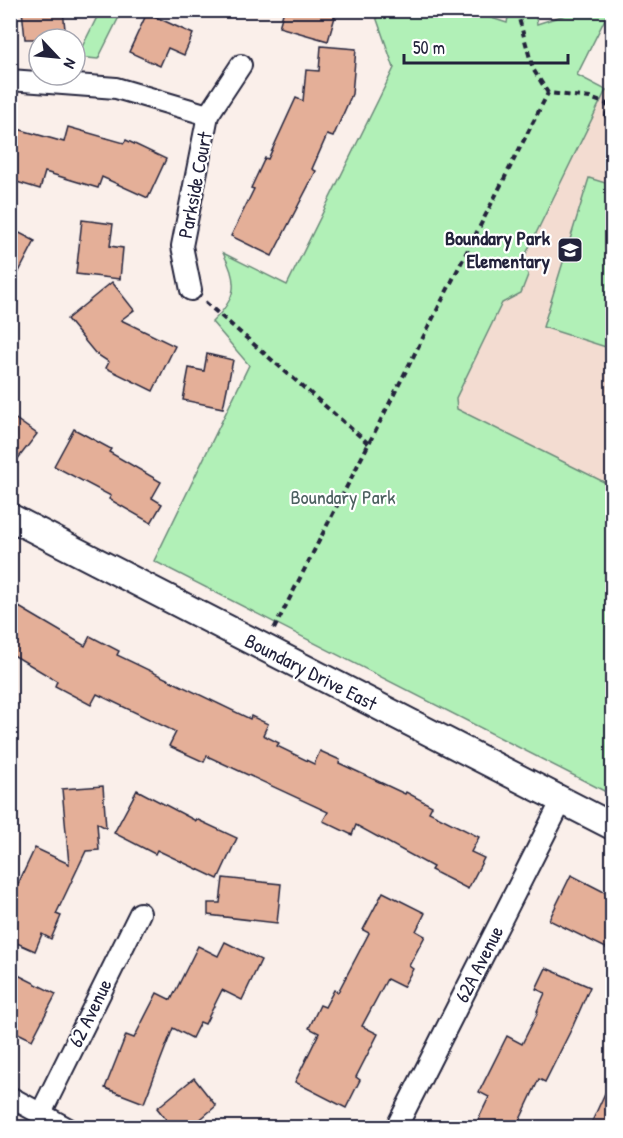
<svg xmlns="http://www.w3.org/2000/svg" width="623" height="1138" font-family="'Patrick Hand',sans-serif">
<rect width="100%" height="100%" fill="#faefea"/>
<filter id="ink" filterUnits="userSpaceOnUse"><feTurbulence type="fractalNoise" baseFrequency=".0167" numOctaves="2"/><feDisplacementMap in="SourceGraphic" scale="12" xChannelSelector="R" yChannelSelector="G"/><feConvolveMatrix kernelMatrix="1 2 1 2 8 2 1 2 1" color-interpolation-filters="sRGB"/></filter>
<g filter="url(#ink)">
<path fill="#f3dcd1" d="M 606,90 L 612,93 L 612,486 L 452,407 Z"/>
<g fill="#b1f0b7" stroke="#6a8979" stroke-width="1.5">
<path d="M 100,11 L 122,11 L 98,59 L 77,57 Z"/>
<path d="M 374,11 L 470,11 L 507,23 L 509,11 L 535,11 L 537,24 L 577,11 L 609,11 L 577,75 L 606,90 L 524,258 L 528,275 L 521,293 L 502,303 L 456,398 L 457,409 L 612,486 L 612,795 L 154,561 L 249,365 L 212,322 C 237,298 239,283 223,253 L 287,285 L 394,68 Z"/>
<path d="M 589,178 L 612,185 L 612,349 L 543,327 Z"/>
</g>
<g fill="#e4af98" stroke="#22223b" stroke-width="1.5">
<path d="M 22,10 L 63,10 L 66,39 L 25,39 Z"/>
<path d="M 284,10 L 337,10 L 328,41 L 279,27 Z"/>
<path d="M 147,13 L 193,34 L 184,55 L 168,48 L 160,66 L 129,52 Z"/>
<path d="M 321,46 L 356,49 L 352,94 L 333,137 L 327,135 L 312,169 L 316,171 L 272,256 L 231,236 L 254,189 L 251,188 L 265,158 L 268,159 L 296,98 L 303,101 L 306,70 L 319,71 Z"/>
<path d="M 68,127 L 124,143 L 126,140 L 166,159 L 148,198 L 102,177 L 98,188 L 45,172 L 40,189 L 10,180 L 10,139 L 14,128 L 64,142 Z"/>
<path d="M 82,220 L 113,224 L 110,246 L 123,248 L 120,279 L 76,274 Z"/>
<path d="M 10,228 L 35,241 L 10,289 Z"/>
<path d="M 112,282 L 134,310 L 121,320 L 175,346 L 153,391 L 106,368 L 109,362 L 95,353 L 67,319 Z"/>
<path d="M 207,354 L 233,360 L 223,408 L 183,400 L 189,368 L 204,371 Z"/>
<path d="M 10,415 L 37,434 L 10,469 Z"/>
<path d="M 74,429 L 111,449 L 109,452 L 161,482 L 152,498 L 162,504 L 151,523 L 109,499 L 111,496 L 54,466 Z"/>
<path d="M 19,607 L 85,646 L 90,636 L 119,651 L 117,655 L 250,719 L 251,716 L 268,724 L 263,735 L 279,743 L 277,746 L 314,764 L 320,751 L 340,760 L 339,763 L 405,794 L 406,792 L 432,806 L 429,812 L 479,837 L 471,852 L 484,858 L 468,889 L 431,870 L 433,867 L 356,825 L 352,835 L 323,821 L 328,812 L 207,756 L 204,762 L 169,746 L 176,732 L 97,694 L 91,705 L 55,686 L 57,681 L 10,653 L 10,620 Z"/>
<path d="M 103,786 L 106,828 L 97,823 L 99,850 L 86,851 L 56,914 L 61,916 L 51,939 L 42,934 L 35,951 L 10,940 L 10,901 L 35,848 L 69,864 L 62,789 Z"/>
<path d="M 137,790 L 196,821 L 196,819 L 237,838 L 218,879 L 157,850 L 155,854 L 114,833 Z"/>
<path d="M 571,875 L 612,896 L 612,951 L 549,920 Z"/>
<path d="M 223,878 L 281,884 L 277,923 L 208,915 L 208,903 L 220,903 Z"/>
<path d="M 383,892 L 425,913 L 416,931 L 425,936 L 409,966 L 413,969 L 403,987 L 387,979 L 362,1026 L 378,1034 L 356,1077 L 360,1080 L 346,1108 L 295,1082 L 319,1033 L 309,1028 L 320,1005 L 325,1007 L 334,990 L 338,992 L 369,933 L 363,930 Z"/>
<path d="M 225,942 L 261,960 L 242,1000 L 222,990 L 205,1024 L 200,1022 L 192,1038 L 173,1028 L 144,1103 L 105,1088 L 126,1035 L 134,1038 L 157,993 L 171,1000 L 198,946 L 218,956 Z"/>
<path d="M 546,968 L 590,987 L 572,1028 L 545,1082 L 539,1079 L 516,1128 L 474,1128 L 489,1097 L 479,1092 L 507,1036 L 522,1044 L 538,1012 L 537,1011 L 545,993 L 536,989 Z"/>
<path d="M 10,971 L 56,994 L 32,1040 L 10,1029 Z"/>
<path d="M 194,1078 L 216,1106 L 190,1128 L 173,1128 L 157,1108 Z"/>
<path d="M 612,1078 L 612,1128 L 589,1128 Z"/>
</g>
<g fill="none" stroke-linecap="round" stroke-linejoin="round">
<g stroke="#22223b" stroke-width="24">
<g id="minor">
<path d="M 10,80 L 116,88 L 208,115"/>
<path d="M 191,290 L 182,246 L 208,115 L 241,65"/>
<path d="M 10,1097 L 67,1128"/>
<path d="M 41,1113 L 140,913"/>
<path d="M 396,1128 L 562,800"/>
</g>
</g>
<g stroke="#22223b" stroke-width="30">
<path id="tertiary" d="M 10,517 L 612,826"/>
</g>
<g stroke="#22223b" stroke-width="4" stroke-dasharray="6 4.5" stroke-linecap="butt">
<path d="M 518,10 L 518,15 L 533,69 L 548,93 L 590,98 L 607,104 L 606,119 L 612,135"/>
<path d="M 205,302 L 369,444"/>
<path d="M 274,629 L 548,93"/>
</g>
<use href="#minor" stroke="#fff" stroke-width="20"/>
<use href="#tertiary" stroke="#fff" stroke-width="26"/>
</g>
</g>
<defs>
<g id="school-square" transform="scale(1.35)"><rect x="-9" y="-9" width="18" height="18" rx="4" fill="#22223b" stroke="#fff"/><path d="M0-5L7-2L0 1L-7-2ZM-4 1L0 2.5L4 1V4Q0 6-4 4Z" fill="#fff"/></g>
</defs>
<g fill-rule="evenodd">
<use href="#school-square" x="570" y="250"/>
</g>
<g text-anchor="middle" stroke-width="4.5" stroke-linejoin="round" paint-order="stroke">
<g font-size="20" fill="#22223b" stroke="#fff">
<text transform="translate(195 185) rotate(-79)" y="7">Parkside Court</text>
<text transform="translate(311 672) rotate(27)" y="7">Boundary Drive East</text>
<text transform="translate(479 964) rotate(-63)" y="7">62A Avenue</text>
<text transform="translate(90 1013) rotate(-64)" y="7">62 Avenue</text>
</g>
<g font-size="20" font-weight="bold" fill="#22223b" stroke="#fff" text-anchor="end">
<text x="550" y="245">Boundary Park<tspan x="550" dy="23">Elementary</tspan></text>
</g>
<g font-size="20" fill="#4d6060" stroke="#fff">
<text x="343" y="504">Boundary Park</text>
</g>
</g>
<rect width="623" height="1138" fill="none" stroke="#fff" stroke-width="36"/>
<rect x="18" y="18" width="587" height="1102" fill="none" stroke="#22223b" stroke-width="2" filter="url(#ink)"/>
<g transform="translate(57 57) rotate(116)"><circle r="28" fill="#ffffff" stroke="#a7a7b1" stroke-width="1.5"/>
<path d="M0-4.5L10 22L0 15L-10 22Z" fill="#22223b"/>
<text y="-9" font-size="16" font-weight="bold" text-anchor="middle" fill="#22223b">N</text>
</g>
<path d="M404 54v9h164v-9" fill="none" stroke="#22223b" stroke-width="3"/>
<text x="413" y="54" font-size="18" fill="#22223b" stroke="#ffffff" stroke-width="4.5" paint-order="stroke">50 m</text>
</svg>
